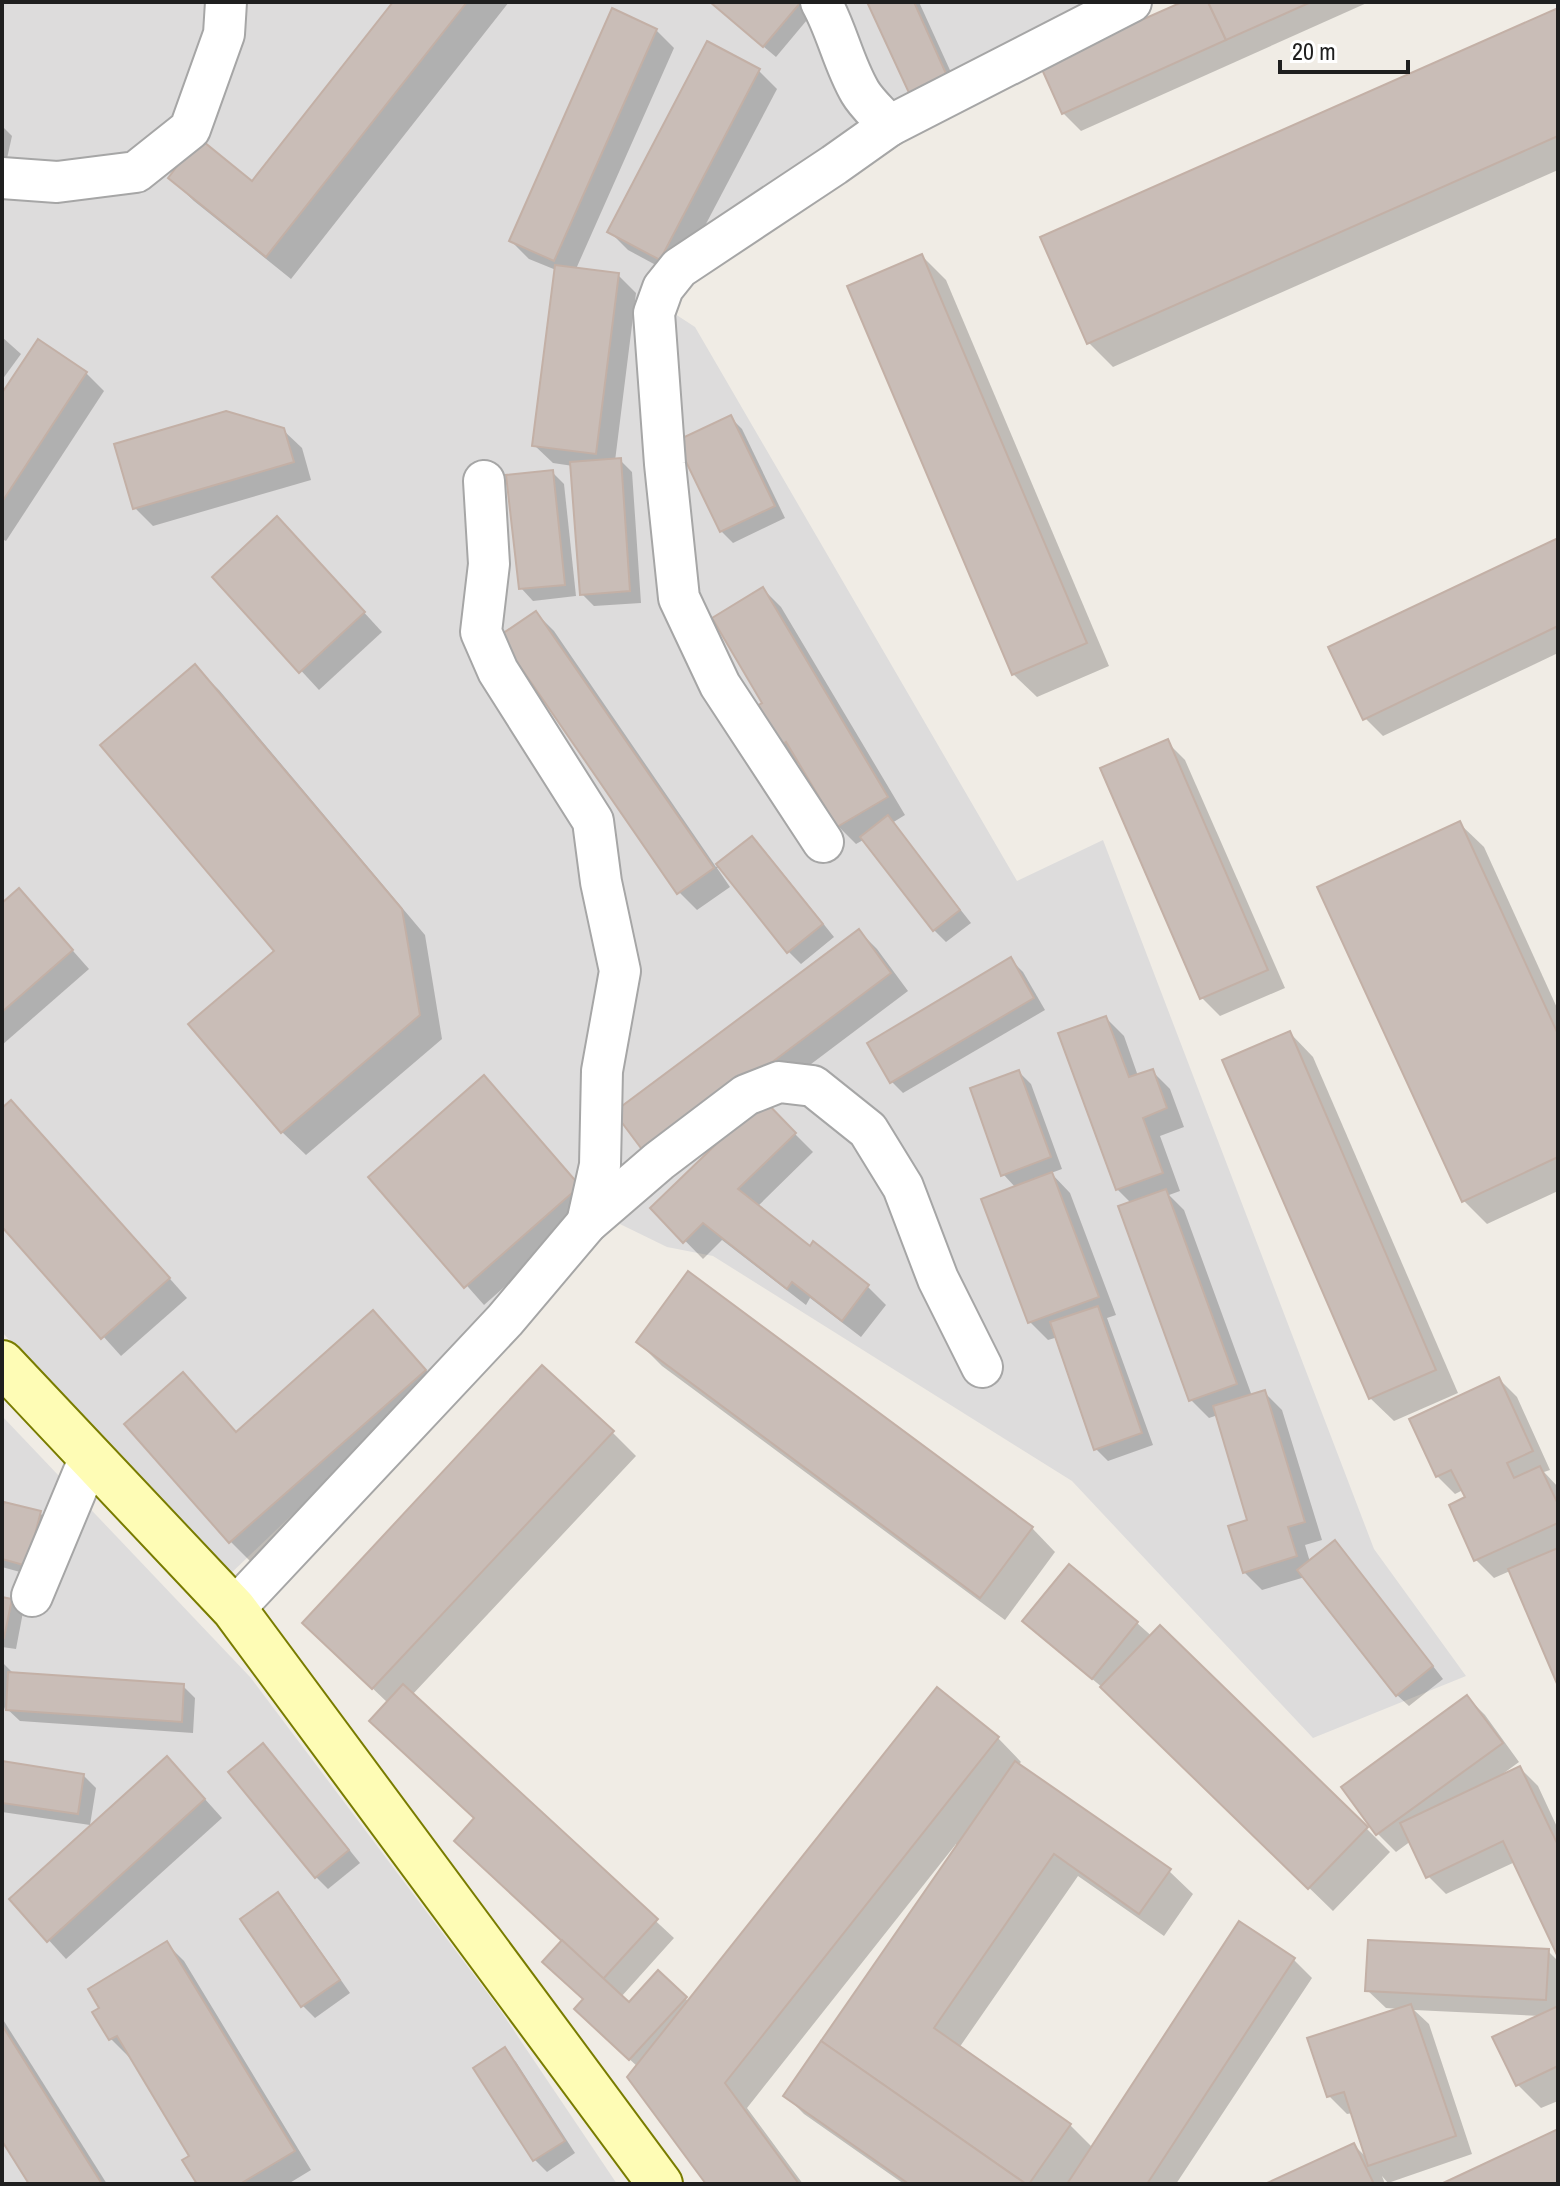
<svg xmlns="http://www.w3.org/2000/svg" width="1560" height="2186" font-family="'Archivo Narrow',sans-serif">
<rect width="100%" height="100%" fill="#f0ece5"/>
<g fill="#dddcdc">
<path d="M 2,2 L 1105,2 L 649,297 L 695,327 L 1017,881 L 1103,840 L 1374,1549 L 1466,1676 L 1313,1738 L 1072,1481 L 713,1256 L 667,1247 L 583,1206 L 436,1377 L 226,1578 L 2,1332 Z"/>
<path d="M 2,1416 L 251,1678 L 498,2007 L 617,2184 L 2,2184 Z"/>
</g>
<g fill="#0003">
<path d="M 395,2 L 509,2 L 291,279 L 194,201 L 170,178 L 252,184 Z"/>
<path d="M 711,2 L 800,2 L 812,14 L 776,57 Z"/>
<path d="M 869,2 L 919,2 L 959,90 Z"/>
<path d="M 1186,2 L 1369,2 L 1081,131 L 1063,113 Z"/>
<path d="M 1558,11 L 1558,170 L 1113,367 L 1089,343 Z"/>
<path d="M 656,30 L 674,48 L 576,269 L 618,275 L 636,293 L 615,461 L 620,460 L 632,472 L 641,603 L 594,606 L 582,594 L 573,466 L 553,463 L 534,445 L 556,270 L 529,259 L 511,241 Z"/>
<path d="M 759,71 L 777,89 L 678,277 L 628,250 L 610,232 Z"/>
<path d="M 2,126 L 12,136 L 2,181 Z"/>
<path d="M 922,256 L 946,280 L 1109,666 L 1037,697 L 1013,674 Z"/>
<path d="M 2,337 L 21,354 L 2,380 Z"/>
<path d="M 86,373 L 104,391 L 6,541 L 2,539 L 2,397 Z"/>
<path d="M 730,417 L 742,429 L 785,518 L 733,543 L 721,531 Z"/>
<path d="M 283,430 L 302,448 L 311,480 L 153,526 L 135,508 Z"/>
<path d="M 552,472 L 564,484 L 576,596 L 533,601 L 521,588 Z"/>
<path d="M 295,537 L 382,632 L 319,690 L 215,577 Z"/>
<path d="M 1558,540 L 1558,653 L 1383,736 L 1365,718 Z"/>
<path d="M 763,589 L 781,607 L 905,815 L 892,823 L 971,923 L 946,942 L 934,930 L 865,839 L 856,844 L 838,826 L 800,762 L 796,764 L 778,746 L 765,704 Z"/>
<path d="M 536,613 L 554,631 L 716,867 L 752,838 L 764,850 L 834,937 L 801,964 L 789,952 L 720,866 L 717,868 L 730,887 L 697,910 L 679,892 Z"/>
<path d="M 195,667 L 219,690 L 425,935 L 442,1039 L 306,1155 L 282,1132 L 277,951 Z"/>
<path d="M 1167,742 L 1185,760 L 1285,988 L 1220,1016 L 1202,998 Z"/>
<path d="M 1460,824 L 1484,847 L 1558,1010 L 1558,1191 L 1487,1224 L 1463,1200 Z"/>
<path d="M 2,905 L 36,909 L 89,969 L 2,1045 Z"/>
<path d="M 859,931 L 877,949 L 908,991 L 762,1101 L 813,1152 L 757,1207 L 810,1248 L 813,1244 L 868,1287 L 886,1305 L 861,1337 L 810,1298 L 806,1305 L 722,1240 L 703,1259 L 653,1208 L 756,1108 L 666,1172 Z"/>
<path d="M 1011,960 L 1023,972 L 1045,1010 L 903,1093 L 891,1081 Z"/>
<path d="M 1106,1018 L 1124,1036 L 1138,1076 L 1152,1071 L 1170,1089 L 1184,1127 L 1160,1136 L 1180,1191 L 1169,1195 L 1184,1210 L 1252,1396 L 1264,1392 L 1282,1410 L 1322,1540 L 1305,1545 L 1310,1562 L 1335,1543 L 1347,1555 L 1443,1679 L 1409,1706 L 1397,1695 L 1305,1577 L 1262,1590 L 1244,1572 L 1250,1521 L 1218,1415 L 1209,1418 L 1191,1400 L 1132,1204 L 1117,1189 Z"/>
<path d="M 1290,1033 L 1313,1057 L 1458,1393 L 1394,1421 L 1370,1398 Z"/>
<path d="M 1019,1072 L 1031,1084 L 1062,1169 L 1051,1173 L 1070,1193 L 1116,1315 L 1107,1318 L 1153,1445 L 1108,1461 L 1096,1449 L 1058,1337 L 1048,1340 L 1030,1322 L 1016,1188 L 1003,1174 Z"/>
<path d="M 502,1096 L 597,1205 L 484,1305 L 371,1177 Z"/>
<path d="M 2,1110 L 29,1120 L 187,1298 L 121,1356 L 2,1224 Z"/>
<path d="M 373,1313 L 448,1394 L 254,1565 L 231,1542 L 127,1424 L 183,1375 L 238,1434 Z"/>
<path d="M 638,1342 L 1032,1528 L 1055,1552 L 1005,1620 L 662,1366 Z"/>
<path d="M 1499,1379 L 1517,1397 L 1550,1470 L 1544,1472 L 1558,1487 L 1558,1681 L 1510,1571 L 1494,1578 L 1476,1560 L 1451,1506 L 1467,1498 L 1463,1490 L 1455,1494 L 1437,1476 Z"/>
<path d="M 612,1432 L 636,1456 L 412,1695 L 674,1938 L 621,1997 L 629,2005 L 658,1973 L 689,2002 L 998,1738 L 1021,1762 L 1018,1765 L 1169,1871 L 1193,1894 L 1164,1936 L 1078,1876 L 959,2048 L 1070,2125 L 1093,2148 L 1294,1960 L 1312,1978 L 1176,2184 L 904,2184 L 804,2114 L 786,2096 L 958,1846 L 956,1844 L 747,2108 L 803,2184 L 708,2184 L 638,2067 L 588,2021 L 585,2000 L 564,1941 L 477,1819 L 388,1703 L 328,1646 Z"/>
<path d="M 40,1513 L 52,1525 L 38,1577 L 2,1567 L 2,1519 Z"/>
<path d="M 2,1599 L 11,1600 L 23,1612 L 16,1649 L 2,1647 Z"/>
<path d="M 1137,1623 L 1366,1828 L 1390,1852 L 1333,1911 L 1103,1688 L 1036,1632 Z"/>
<path d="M 2,1662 L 13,1673 L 183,1686 L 195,1698 L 193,1733 L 20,1721 L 5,1707 L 2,1716 Z"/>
<path d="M 1467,1697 L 1485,1715 L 1519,1762 L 1504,1773 L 1505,1775 L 1520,1768 L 1538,1786 L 1558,1829 L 1558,1952 L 1515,1862 L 1446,1894 L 1428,1876 L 1411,1841 L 1396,1852 L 1378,1834 L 1344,1787 Z"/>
<path d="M 275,1758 L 360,1863 L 328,1889 L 316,1877 Z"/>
<path d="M 2,1763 L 83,1775 L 96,1788 L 90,1825 L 2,1812 Z"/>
<path d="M 185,1777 L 222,1818 L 66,1959 L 12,1900 Z"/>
<path d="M 278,1894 L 289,1906 L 350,1993 L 315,2018 L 303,2006 L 242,1920 Z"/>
<path d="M 166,1943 L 184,1961 L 311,2170 L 288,2184 L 199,2184 L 192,2156 L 131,2056 L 129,2057 L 111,2039 Z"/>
<path d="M 1548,1951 L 1558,1961 L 1558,2101 L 1541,2108 L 1518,2085 L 1541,2016 L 1414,2010 L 1429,2024 L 1472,2154 L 1388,2183 L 1382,2176 L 1385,2184 L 1270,2184 L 1354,2145 L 1368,2159 L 1353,2113 L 1347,2114 L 1329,2096 L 1310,2040 L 1400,2009 L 1386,2008 L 1367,1990 Z"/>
<path d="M 2,2018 L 107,2184 L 31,2184 L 2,2137 Z"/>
<path d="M 504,2050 L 516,2062 L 575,2153 L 547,2172 L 535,2160 L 476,2069 Z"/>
</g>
<g fill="#c9bdb7" stroke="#c3b0a6" stroke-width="2">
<path d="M 393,2 L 467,2 L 266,257 L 168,178 L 199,138 L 252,181 Z"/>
<path d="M 710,2 L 801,2 L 763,47 Z"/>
<path d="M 867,2 L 914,2 L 948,78 L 910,95 Z"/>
<path d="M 1182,2 L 1208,2 L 1226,40 L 1062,114 L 1040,65 Z"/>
<path d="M 1208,2 L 1311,2 L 1226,40 Z"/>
<path d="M 612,8 L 657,29 L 554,261 L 509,241 Z"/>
<path d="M 1558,8 L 1558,136 L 1087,344 L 1040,237 Z"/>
<path d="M 707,41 L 760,69 L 660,260 L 607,232 Z"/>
<path d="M 922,254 L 1087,643 L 1012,675 L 847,286 Z"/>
<path d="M 555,265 L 619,273 L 596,454 L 532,446 Z"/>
<path d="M 38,339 L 87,372 L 2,502 L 2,393 Z"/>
<path d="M 226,411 L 284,428 L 294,462 L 133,509 L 114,444 Z"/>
<path d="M 731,415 L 775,506 L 720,532 L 676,441 Z"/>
<path d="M 621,458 L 630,591 L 580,595 L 570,462 Z"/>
<path d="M 553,470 L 565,585 L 519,589 L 506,475 Z"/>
<path d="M 277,516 L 365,612 L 299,673 L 212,577 Z"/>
<path d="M 1558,538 L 1558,626 L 1363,720 L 1328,647 Z"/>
<path d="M 763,587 L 888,797 L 837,827 L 786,742 L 777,748 L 753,708 L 762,703 L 712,618 Z"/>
<path d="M 536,611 L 714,868 L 677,894 L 499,636 Z"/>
<path d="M 195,664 L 402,909 L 420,1015 L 281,1133 L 188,1024 L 274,951 L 100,745 Z"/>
<path d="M 1168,739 L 1268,970 L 1200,999 L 1100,768 Z"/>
<path d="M 888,815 L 960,910 L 933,931 L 860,837 Z"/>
<path d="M 1460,821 L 1558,1034 L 1558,1157 L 1462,1202 L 1317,887 Z"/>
<path d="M 752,836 L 823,924 L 787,953 L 716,864 Z"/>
<path d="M 19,888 L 73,950 L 2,1012 L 2,903 Z"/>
<path d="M 859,929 L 891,973 L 647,1156 L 614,1112 Z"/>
<path d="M 1011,957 L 1034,998 L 890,1083 L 867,1043 Z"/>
<path d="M 1106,1016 L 1129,1077 L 1153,1069 L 1167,1108 L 1143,1118 L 1163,1173 L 1116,1190 L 1058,1033 Z"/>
<path d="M 1290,1031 L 1436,1370 L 1369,1399 L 1222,1060 Z"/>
<path d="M 1019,1070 L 1051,1157 L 1001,1176 L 970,1088 Z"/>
<path d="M 484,1075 L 580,1186 L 464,1288 L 368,1177 Z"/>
<path d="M 763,1099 L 796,1133 L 738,1189 L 810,1246 L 813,1241 L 869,1285 L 842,1321 L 792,1282 L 787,1289 L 703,1223 L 683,1243 L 650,1208 Z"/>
<path d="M 11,1100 L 170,1278 L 101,1339 L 2,1227 L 2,1108 Z"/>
<path d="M 1052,1172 L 1099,1297 L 1028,1323 L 981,1199 Z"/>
<path d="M 1166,1189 L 1237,1384 L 1189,1401 L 1118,1206 Z"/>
<path d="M 688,1271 L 1033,1527 L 980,1598 L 636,1342 Z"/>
<path d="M 1098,1306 L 1142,1433 L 1094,1450 L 1050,1322 Z"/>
<path d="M 373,1310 L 426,1370 L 229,1543 L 124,1424 L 183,1372 L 236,1432 Z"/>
<path d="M 542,1365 L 614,1431 L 372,1689 L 302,1623 Z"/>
<path d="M 1499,1377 L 1533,1451 L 1507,1463 L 1514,1478 L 1540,1466 L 1558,1504 L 1558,1523 L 1474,1561 L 1449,1505 L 1465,1497 L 1451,1470 L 1436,1477 L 1409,1419 Z"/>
<path d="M 1265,1390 L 1305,1522 L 1288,1527 L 1297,1556 L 1243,1573 L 1228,1526 L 1247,1520 L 1213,1406 Z"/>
<path d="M 4,1502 L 41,1511 L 27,1566 L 2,1559 L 2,1510 Z"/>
<path d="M 1335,1540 L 1433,1666 L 1396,1696 L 1297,1570 Z"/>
<path d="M 1558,1548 L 1558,1686 L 1508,1569 Z"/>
<path d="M 1069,1564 L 1138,1622 L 1092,1679 L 1022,1621 Z"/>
<path d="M 2,1597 L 12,1599 L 4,1638 L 2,1638 Z"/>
<path d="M 1160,1625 L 1368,1827 L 1308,1889 L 1100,1687 Z"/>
<path d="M 8,1672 L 184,1684 L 182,1722 L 6,1710 Z"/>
<path d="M 403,1684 L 658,1919 L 603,1979 L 454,1841 L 474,1818 L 369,1721 Z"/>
<path d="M 937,1687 L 999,1737 L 725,2083 L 799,2184 L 706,2184 L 627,2077 Z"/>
<path d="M 1467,1695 L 1503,1743 L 1376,1835 L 1341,1787 Z"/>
<path d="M 263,1743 L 349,1850 L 315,1878 L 228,1772 Z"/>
<path d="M 167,1756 L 205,1799 L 47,1942 L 9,1899 Z"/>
<path d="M 2,1761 L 84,1774 L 78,1814 L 2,1803 Z"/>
<path d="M 1015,1761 L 1171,1869 L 1139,1914 L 1054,1854 L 934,2028 L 1071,2124 L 1029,2184 L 1026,2184 L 821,2041 Z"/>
<path d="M 1520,1766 L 1558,1845 L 1558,1957 L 1503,1841 L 1426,1878 L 1400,1823 Z"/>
<path d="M 278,1892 L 340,1980 L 301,2007 L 240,1919 Z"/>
<path d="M 1239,1921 L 1295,1958 L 1147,2184 L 1067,2184 Z"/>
<path d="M 562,1940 L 629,2002 L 658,1970 L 687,1997 L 629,2060 L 574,2009 L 583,1999 L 542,1962 Z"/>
<path d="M 1368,1940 L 1549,1949 L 1546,2000 L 1365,1991 Z"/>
<path d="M 167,1941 L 295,2151 L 240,2184 L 197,2184 L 182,2160 L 189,2156 L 117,2036 L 109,2040 L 92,2012 L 99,2008 L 88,1989 Z"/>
<path d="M 1411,2004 L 1456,2136 L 1368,2166 L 1344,2092 L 1327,2097 L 1307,2038 Z"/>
<path d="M 1558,2006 L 1558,2066 L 1516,2086 L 1492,2037 Z"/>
<path d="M 2,2025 L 102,2184 L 29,2184 L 2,2141 Z"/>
<path d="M 821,2041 L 1026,2184 L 909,2184 L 783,2096 Z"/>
<path d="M 505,2047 L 565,2141 L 533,2161 L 473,2068 Z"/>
<path d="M 1558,2129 L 1558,2184 L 1441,2184 Z"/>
<path d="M 1354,2143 L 1374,2184 L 1265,2184 Z"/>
</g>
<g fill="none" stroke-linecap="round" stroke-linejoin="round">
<g stroke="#a6a6a6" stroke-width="44">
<g id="street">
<path d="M 821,2 C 837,30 843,63 860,92 C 867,104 880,115 889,126 L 1131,2"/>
<path d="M 2,178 L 57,182 L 136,172 L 190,129 L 224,34 L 226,2"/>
<path d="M 484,481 L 489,564 L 481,632 L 498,671 L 593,821 L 601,882 L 620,971 L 602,1071 L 600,1165 L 587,1223"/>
<path d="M 823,842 L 720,685 L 679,598 L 665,464 L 654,313 L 663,288 L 679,268 L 834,165 L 889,126"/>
<path d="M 32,1596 L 90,1457"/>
<path d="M 234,1609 L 505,1320 L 587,1223 L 659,1161 L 746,1095 L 779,1082 L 813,1086 L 868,1130 L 903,1187 L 938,1279 L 982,1367"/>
</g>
</g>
<g stroke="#797c00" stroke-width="48">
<path id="secondary" d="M 2,1363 L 234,1609 L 660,2184"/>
</g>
<use href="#street" stroke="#fff" stroke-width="40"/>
<use href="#secondary" stroke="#fefcb5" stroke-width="44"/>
</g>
<rect width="1560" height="2186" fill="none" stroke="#1f1f1f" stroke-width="8"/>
<path d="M1280 60v12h128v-12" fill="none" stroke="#1f1f1f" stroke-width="4"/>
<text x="1292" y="60" font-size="24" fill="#1f1f1f" stroke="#ffffff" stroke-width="6" paint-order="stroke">20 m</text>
</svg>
